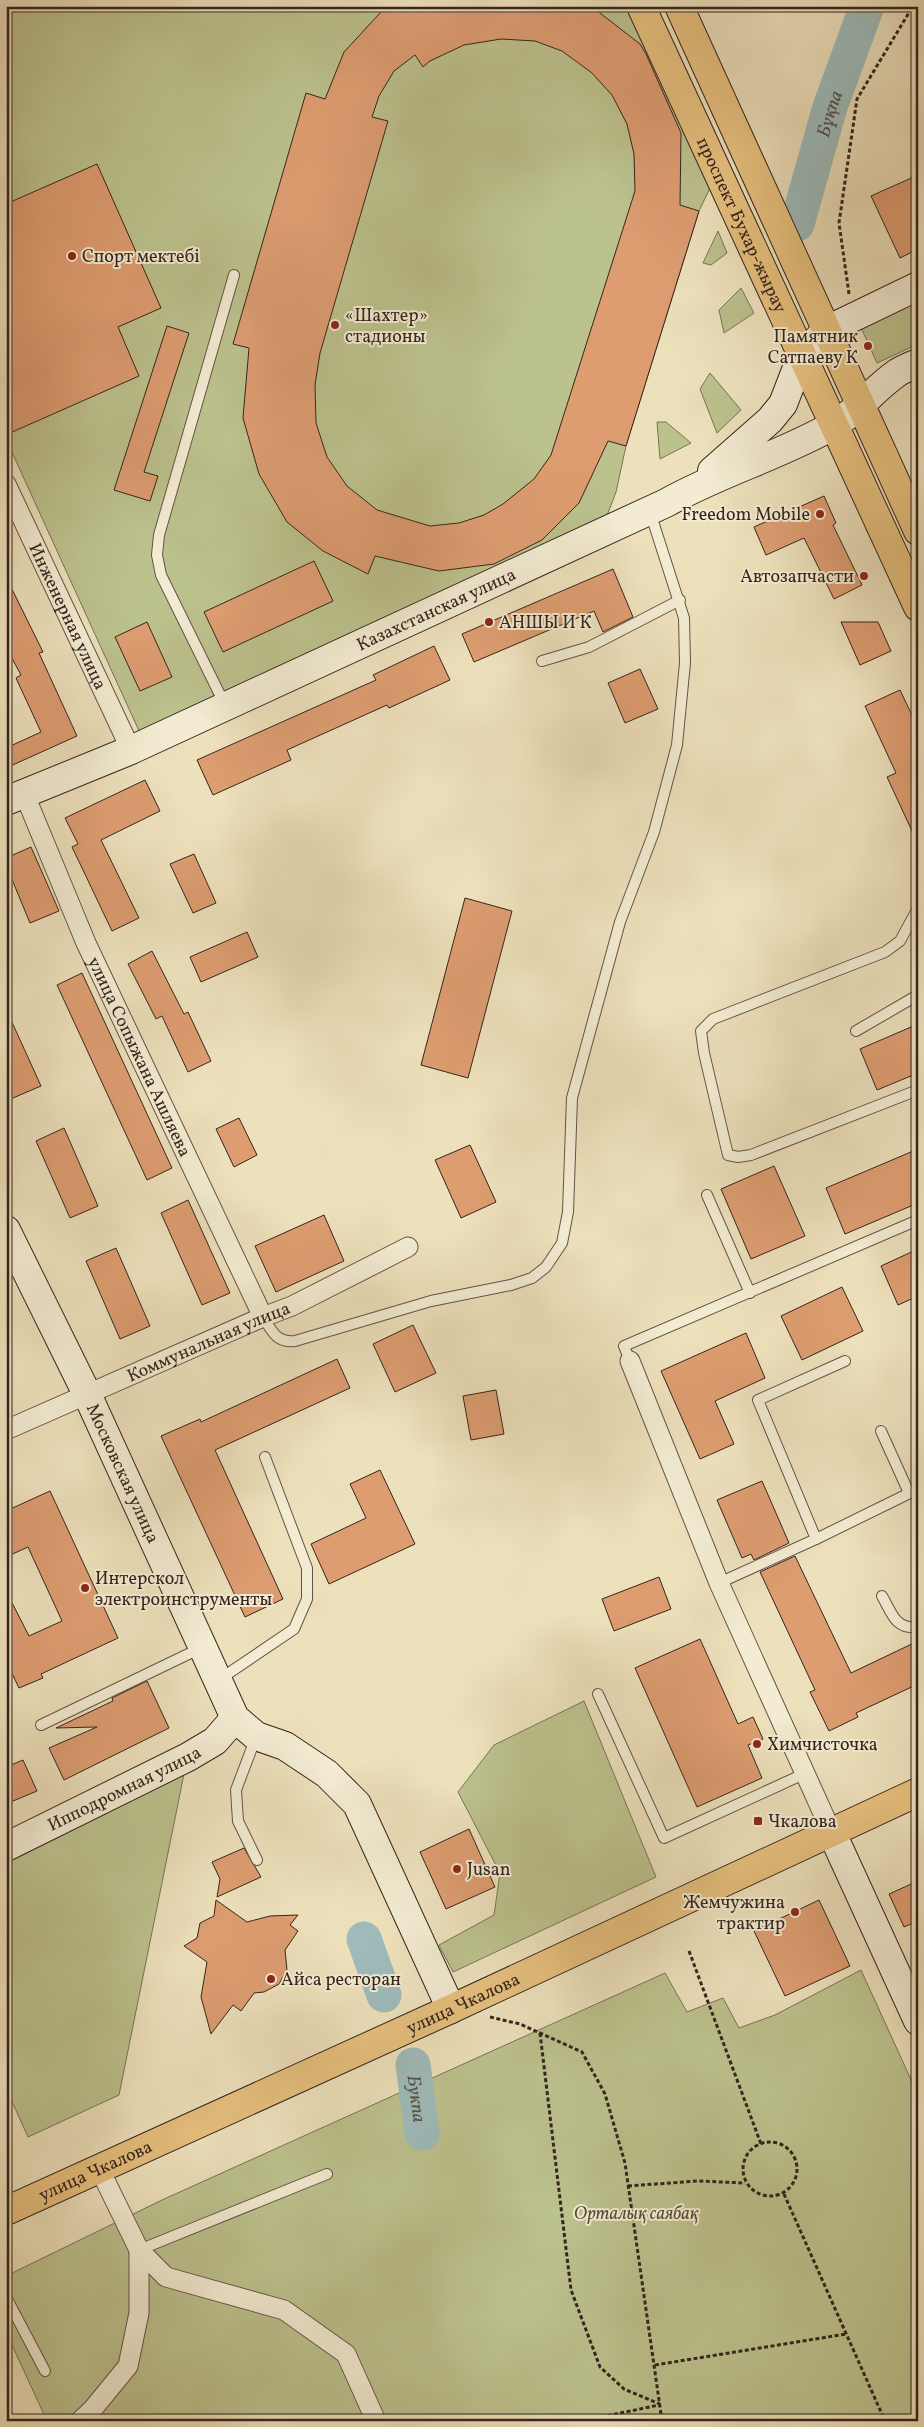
<svg xmlns="http://www.w3.org/2000/svg" width="924" height="2427" font-family="Vollkorn,serif">
<rect width="100%" height="100%" fill="#ede1bc"/>
<filter id="stains"><feTurbulence type="fractalNoise" baseFrequency=".004" numOctaves="4"/><feColorMatrix values="0 0 0 0 .2 0 0 0 0 .09 0 0 0 0 .02 0 0 0 .5 -.17"/></filter>
<radialGradient id="worn" r=".72"><stop offset=".6" stop-color="#630" stop-opacity="0"/><stop offset="1" stop-color="#630" stop-opacity=".3"/></radialGradient>
<g fill="#bcc28e" stroke="#787356">
<path d="M 6,6 L 628,6 L 712,184 L 699,211 L 626,446 L 616,492 L 605,521 L 140,733 L 6,439 Z"/>
<path d="M 718,231 L 727,253 L 711,265 L 703,263 Z"/>
<path d="M 741,288 L 754,313 L 724,333 L 719,310 Z"/>
<path d="M 918,294 L 918,344 L 877,363 L 858,321 Z"/>
<path d="M 710,373 L 741,410 L 717,433 L 700,389 Z"/>
<path d="M 657,422 L 666,422 L 691,443 L 660,459 Z"/>
<path d="M 584,1701 L 656,1877 L 453,1972 L 439,1945 L 494,1915 L 500,1873 L 458,1792 L 494,1745 Z"/>
<path d="M 184,1774 L 119,2095 L 28,2137 L 6,2088 L 6,1863 Z"/>
<path d="M 861,1970 L 918,2095 L 918,2421 L 47,2421 L 6,2332 L 6,2276 L 162,2200 L 665,1973 L 687,2012 L 723,1998 L 739,2028 L 775,2015 Z"/>
</g>
<g fill="none" stroke-linecap="round" stroke-linejoin="round">
<g stroke="#9ebbbb" stroke-width="35">
<path id="s1" d="M 797,224 L 830,107 L 867,6"/>
<path d="M 364,1939 L 384,1995"/>
<path id="s2" d="M 413,2065 L 422,2133"/>
</g>
</g>
<g fill="#dd9d71" stroke="#35241d" fill-rule="evenodd">
<path d="M 391,6 L 591,6 L 640,44 L 646,54 L 681,133 L 680,205 L 699,211 L 626,446 L 608,441 L 579,503 L 542,540 L 494,564 L 439,571 L 375,556 L 368,574 L 323,551 L 287,522 L 259,474 L 243,418 L 249,348 L 233,344 L 306,93 L 325,99 L 344,52 L 380,13 ZM 501,39 L 535,41 L 562,51 L 592,73 L 612,95 L 627,124 L 634,154 L 635,191 L 551,455 L 534,479 L 503,504 L 484,515 L 459,523 L 430,526 L 377,510 L 347,486 L 327,457 L 316,423 L 315,385 L 320,353 L 388,121 L 372,117 L 379,96 L 394,71 L 415,55 L 423,67 L 430,61 L 464,45 Z"/>
<path d="M 97,164 L 161,308 L 118,327 L 139,376 L 10,433 L 6,425 L 6,204 Z"/>
<path d="M 918,175 L 918,249 L 900,258 L 871,196 Z"/>
<path d="M 167,326 L 189,333 L 144,472 L 158,476 L 150,501 L 114,490 Z"/>
<path d="M 824,496 L 836,523 L 833,525 L 862,585 L 834,599 L 804,538 L 766,555 L 754,527 Z"/>
<path d="M 314,561 L 333,601 L 223,652 L 204,612 Z"/>
<path d="M 613,569 L 633,617 L 603,632 L 594,611 L 474,662 L 462,634 Z"/>
<path d="M 6,577 L 43,652 L 39,653 L 77,736 L 6,768 L 6,748 L 41,732 L 16,678 L 21,675 L 6,647 Z"/>
<path d="M 147,622 L 172,677 L 140,691 L 115,637 Z"/>
<path d="M 841,622 L 878,622 L 891,651 L 860,665 Z"/>
<path d="M 434,646 L 450,680 L 389,708 L 387,705 L 287,750 L 291,760 L 213,795 L 197,760 L 376,680 L 373,675 Z"/>
<path d="M 640,669 L 658,709 L 625,723 L 608,683 Z"/>
<path d="M 900,690 L 918,728 L 918,844 L 887,777 L 896,773 L 865,706 Z"/>
<path d="M 145,780 L 160,811 L 101,840 L 139,918 L 112,931 L 72,847 L 78,844 L 65,818 Z"/>
<path d="M 31,847 L 59,911 L 30,923 L 6,865 L 6,858 Z"/>
<path d="M 194,854 L 216,903 L 193,913 L 170,864 Z"/>
<path d="M 465,898 L 512,911 L 468,1078 L 421,1065 Z"/>
<path d="M 247,932 L 258,957 L 201,982 L 190,957 Z"/>
<path d="M 152,951 L 184,1014 L 188,1012 L 211,1061 L 188,1072 L 162,1016 L 156,1019 L 128,964 Z"/>
<path d="M 82,973 L 172,1168 L 147,1180 L 57,985 Z"/>
<path d="M 6,1009 L 41,1086 L 6,1101 Z"/>
<path d="M 918,1024 L 918,1073 L 877,1090 L 860,1049 Z"/>
<path d="M 239,1118 L 257,1155 L 234,1167 L 216,1129 Z"/>
<path d="M 64,1128 L 98,1206 L 70,1218 L 36,1141 Z"/>
<path d="M 470,1145 L 496,1202 L 461,1218 L 435,1160 Z"/>
<path d="M 918,1149 L 918,1203 L 845,1234 L 826,1188 Z"/>
<path d="M 774,1166 L 805,1236 L 751,1259 L 721,1189 Z"/>
<path d="M 188,1200 L 230,1293 L 202,1305 L 161,1213 Z"/>
<path d="M 324,1215 L 344,1261 L 276,1292 L 255,1246 Z"/>
<path d="M 116,1248 L 150,1326 L 120,1339 L 86,1261 Z"/>
<path d="M 918,1249 L 918,1296 L 898,1305 L 881,1266 Z"/>
<path d="M 842,1287 L 863,1331 L 802,1360 L 781,1316 Z"/>
<path d="M 413,1325 L 436,1373 L 395,1392 L 373,1344 Z"/>
<path d="M 746,1333 L 765,1378 L 715,1401 L 734,1444 L 700,1459 L 661,1371 Z"/>
<path d="M 337,1359 L 350,1388 L 215,1450 L 283,1599 L 245,1617 L 161,1436 L 200,1419 L 201,1422 Z"/>
<path d="M 496,1390 L 504,1434 L 471,1440 L 463,1396 Z"/>
<path d="M 380,1470 L 415,1544 L 329,1584 L 311,1544 L 366,1518 L 350,1484 Z"/>
<path d="M 762,1481 L 789,1543 L 754,1560 L 751,1554 L 742,1558 L 717,1500 Z"/>
<path d="M 50,1491 L 118,1638 L 41,1674 L 43,1678 L 19,1688 L 6,1661 L 6,1591 L 29,1636 L 62,1621 L 28,1547 L 6,1557 L 6,1511 Z"/>
<path d="M 795,1556 L 851,1673 L 918,1641 L 918,1684 L 856,1713 L 858,1717 L 829,1731 L 810,1692 L 815,1690 L 760,1572 Z"/>
<path d="M 659,1577 L 671,1609 L 614,1631 L 602,1599 Z"/>
<path d="M 700,1639 L 738,1724 L 753,1717 L 763,1739 L 748,1745 L 762,1778 L 697,1807 L 635,1668 Z"/>
<path d="M 147,1681 L 169,1728 L 64,1780 L 49,1748 L 97,1727 L 56,1728 L 113,1701 L 112,1698 Z"/>
<path d="M 23,1760 L 37,1791 L 6,1804 L 6,1767 Z"/>
<path d="M 469,1829 L 495,1887 L 446,1909 L 420,1852 Z"/>
<path d="M 244,1848 L 261,1877 L 217,1897 L 220,1879 L 212,1862 Z"/>
<path d="M 918,1881 L 918,1921 L 904,1927 L 889,1894 Z"/>
<path d="M 216,1900 L 247,1922 L 270,1916 L 298,1915 L 290,1925 L 298,1931 L 285,1950 L 287,1970 L 279,1984 L 264,1992 L 254,1993 L 241,2011 L 233,2005 L 211,2034 L 201,1997 L 207,1962 L 184,1946 L 197,1938 L 200,1923 L 214,1916 Z"/>
<path d="M 819,1900 L 850,1966 L 785,1996 L 754,1931 Z"/>
</g>
<g fill="none" stroke-linecap="round" stroke-linejoin="round">
<g stroke="#635345" stroke-width="12">
<g id="lane">
<path d="M 542,661 L 589,647 L 680,600"/>
<path d="M 225,705 L 161,575 L 157,555 L 159,535 L 234,275"/>
<path d="M 918,908 L 900,941 L 885,952 L 713,1019 L 701,1031 L 704,1053 L 728,1155 L 738,1157 L 751,1155 L 918,1090"/>
<path d="M 856,1031 L 918,995"/>
<path d="M 707,1195 L 750,1293"/>
<path d="M 263,1317 C 272,1331 276,1343 295,1341 L 431,1301 L 511,1285 L 532,1278 L 546,1267 L 562,1243 L 568,1212 L 572,1098 L 620,922 L 654,832 L 677,745 L 685,663 L 684,618 L 650,512"/>
<path d="M 630,1361 L 624,1346 L 918,1220"/>
<path d="M 881,1431 L 909,1493"/>
<path d="M 816,1539 L 918,1489"/>
<path d="M 719,1583 L 816,1539 L 758,1400 L 845,1361"/>
<path d="M 882,1596 C 892,1613 895,1630 918,1627"/>
<path d="M 220,1679 L 294,1629 L 307,1599 L 307,1568 L 265,1457"/>
<path d="M 598,1694 L 664,1838 L 806,1773"/>
<path d="M 41,1725 L 203,1647"/>
<path d="M 256,1737 L 236,1790 L 238,1821 L 257,1860"/>
<path d="M 139,2250 L 327,2174"/>
<path d="M 6,2297 L 45,2371"/>
</g>
</g>
<g stroke="#635345" stroke-width="21">
<g id="street">
<path id="s3" d="M 6,484 L 131,750"/>
<path id="s4" d="M 24,793 L 86,943 L 263,1317"/>
<path d="M 630,1361 L 719,1583 L 831,1831"/>
<path id="s5" d="M 6,1430 L 263,1317 L 292,1306 L 408,1247"/>
<path d="M 99,2168 L 139,2250 L 166,2277 L 284,2310 L 346,2354 L 376,2421"/>
<path d="M 80,2421 L 92,2410 L 128,2366 L 139,2313 L 139,2250"/>
</g>
</g>
<g stroke="#35241d" stroke-width="30">
<g id="secondary">
<path d="M 712,471 L 770,420 L 783,404 L 802,355 L 827,330 L 918,286"/>
<path id="s6" d="M 6,801 L 131,750 L 666,503 C 719,473 779,456 832,426 C 857,412 874,389 897,373 C 903,369 911,366 918,363"/>
<path id="s7" d="M 6,1230 L 87,1394 L 235,1718 L 256,1736 L 285,1746 L 327,1774 L 357,1804 L 451,2009"/>
<path d="M 831,1831 L 918,2021"/>
<path id="s8" d="M 6,1847 L 188,1757 L 215,1741 L 235,1718"/>
</g>
</g>
<g stroke="#35241d" stroke-width="30">
<g id="primary">
<path id="s9" d="M 641,6 L 918,607"/>
<path d="M 679,6 L 918,531"/>
<path id="s10" d="M 6,2211 L 451,2009 L 918,1792"/>
</g>
</g>
<g stroke="#35241d" stroke-width="3" stroke-dasharray="4 2.5" stroke-linecap="butt">
<path d="M 849,294 L 839,223 L 857,99 L 913,6"/>
<path d="M 689,1951 L 761,2144"/>
<path d="M 490,2017 L 520,2024 L 582,2052 L 605,2094 L 625,2163 L 662,2421"/>
<path d="M 540,2033 L 571,2290 L 600,2367 L 624,2389 L 660,2404"/>
<circle cx="770" cy="2169" r="27"/>
<path d="M 628,2186 L 698,2181 L 745,2183"/>
<path d="M 784,2194 L 885,2421"/>
<path d="M 655,2365 L 846,2334"/>
<path d="M 495,2419 L 495,2421"/>
<path d="M 582,2421 L 659,2405"/>
</g>
<use href="#lane" stroke="#f3ecd3" stroke-width="10"/>
<use href="#street" stroke="#f3ecd3" stroke-width="19"/>
<use href="#secondary" stroke="#f3ecd3" stroke-width="28"/>
<use href="#primary" stroke="#e6c07e" stroke-width="28"/>
</g>
<g fill="#8f2418" stroke="#f3ecd3" stroke-width="2">
<circle cx="72" cy="256" r="5"/>
<circle cx="335" cy="325" r="5"/>
<circle cx="868" cy="346" r="5"/>
<circle cx="820" cy="514" r="5"/>
<circle cx="864" cy="576" r="5"/>
<circle cx="489" cy="622" r="5"/>
<circle cx="85" cy="1588" r="5"/>
<circle cx="757" cy="1744" r="5"/>
<rect x="753" y="1816" width="10" height="10" rx="2.5"/>
<circle cx="457" cy="1869" r="5"/>
<circle cx="795" cy="1912" r="5"/>
<circle cx="271" cy="1979" r="5"/>
</g>
<g text-anchor="middle" stroke-width="4" stroke-linejoin="round" paint-order="stroke">
<g font-size="18" fill="#35241d" stroke="#f3ecd3">
<text dy="6" stroke="none"><textPath href="#s9" startOffset="241">проспект Бухар-жырау</textPath></text>
<text dy="6" stroke="none"><textPath href="#s6" startOffset="471">Казахстанская улица</textPath></text>
<text dy="6" stroke="none"><textPath href="#s3" startOffset="146">Инженерная улица</textPath></text>
<text dy="6" stroke="none"><textPath href="#s4" startOffset="288">улица Сопыжана Ашляева</textPath></text>
<text dy="6" stroke="none"><textPath href="#s5" startOffset="221">Коммунальная улица</textPath></text>
<text dy="6" stroke="none"><textPath href="#s7" startOffset="270">Московская улица</textPath></text>
<text dy="6" stroke="none"><textPath href="#s8" startOffset="132">Ипподромная улица</textPath></text>
<text dy="6" stroke="none"><textPath href="#s10" startOffset="502">улица Чкалова</textPath></text>
<text dy="6" stroke="none"><textPath href="#s10" startOffset="98">улица Чкалова</textPath></text>
</g>
<g font-size="18" fill="#35241d" stroke="#f3ecd3" text-anchor="start">
<text x="82" y="262">Спорт мектебі</text>
<text x="345" y="321">«Шахтер»<tspan x="345" dy="21">стадионы</tspan></text>
<text x="858" y="342" text-anchor="end">Памятник<tspan x="858" dy="21">Сатпаеву К</tspan></text>
<text x="810" y="520" text-anchor="end">Freedom Mobile</text>
<text x="854" y="582" text-anchor="end">Автозапчасти</text>
<text x="499" y="628">АНШЫ И К</text>
<text x="95" y="1584">Интерскол<tspan x="95" dy="21">электроинструменты</tspan></text>
<text x="767" y="1750">Химчисточка</text>
<text x="768" y="1827">Чкалова</text>
<text x="467" y="1875">Jusan</text>
<text x="785" y="1908" text-anchor="end">Жемчужина<tspan x="785" dy="21">трактир</tspan></text>
<text x="281" y="1985">Айса ресторан</text>
</g>
<g font-size="18" font-style="italic" fill="#574c39" stroke="#f3ecd3">
<text x="636" y="2219">Орталық саябақ</text>
</g>
<g font-size="19" font-style="italic" fill="#54514c" stroke="#f3ecd3">
<text dy="7" stroke="none"><textPath href="#s1" startOffset="115">Бұқпа</textPath></text>
<text dy="7" stroke="none"><textPath href="#s2" startOffset="34">Букпа</textPath></text>
</g>
</g>
<rect width="924" height="2427" fill="none" stroke="#ede1bc" stroke-width="25"/>
<rect x="8" y="8" width="909" height="2412" fill="none" stroke="#35241d" stroke-width="2.5"/>
<rect x="12" y="12" width="899" height="2402" fill="none" stroke="#35241d"/>
<rect width="100%" height="100%" filter="url(#stains)"/>
<rect width="100%" height="100%" fill="url(#worn)"/>
</svg>
